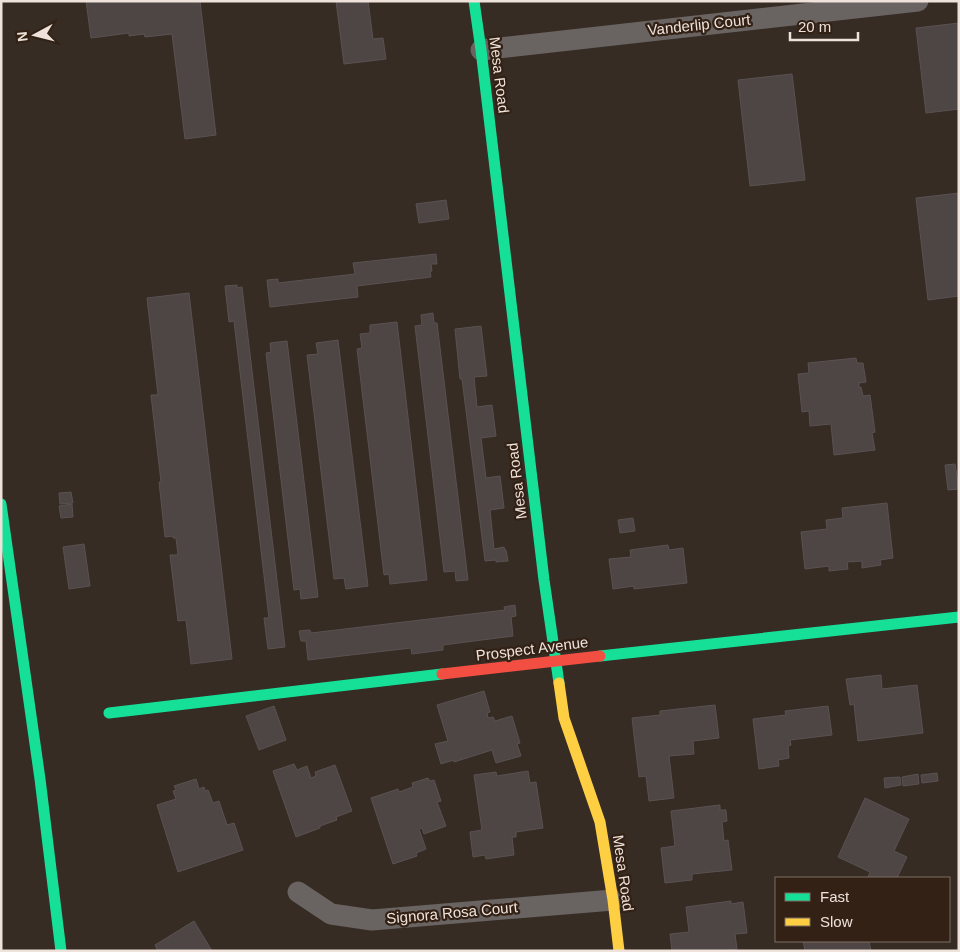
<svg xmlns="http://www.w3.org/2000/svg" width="960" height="952" font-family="Arial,sans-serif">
<rect width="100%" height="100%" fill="#362c24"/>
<g fill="#4d4645" stroke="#5a5252">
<path d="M 86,1 L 200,1 L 216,135 L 185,139 L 172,34 L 145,37 L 144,34 L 129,36 L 129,33 L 91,38 Z"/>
<path d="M 336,1 L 368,1 L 373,39 L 383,38 L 386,59 L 344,64 Z"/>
<path d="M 959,23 L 959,109 L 926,113 L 916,28 Z"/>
<path d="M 792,74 L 805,180 L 750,186 L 738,80 Z"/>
<path d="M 959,193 L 959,296 L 928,300 L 916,198 Z"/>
<path d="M 446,200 L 449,219 L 419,223 L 416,204 Z"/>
<path d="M 436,254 L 437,264 L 431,264 L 432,271 L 430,271 L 431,277 L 357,286 L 358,297 L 270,307 L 267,280 L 278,279 L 278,283 L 355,274 L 353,263 Z"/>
<path d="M 237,285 L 237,288 L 242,287 L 285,647 L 268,649 L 264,618 L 269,618 L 234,321 L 229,322 L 225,286 Z"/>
<path d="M 189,293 L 232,659 L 191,664 L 186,620 L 178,621 L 170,555 L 178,555 L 176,538 L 173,538 L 173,536 L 165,537 L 159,482 L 161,482 L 151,395 L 158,395 L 147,298 Z"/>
<path d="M 433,313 L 434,323 L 437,323 L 468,580 L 456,581 L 455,571 L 444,572 L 415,326 L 422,325 L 421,315 Z"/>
<path d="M 397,322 L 427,580 L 390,584 L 389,574 L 384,575 L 357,349 L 362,348 L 360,334 L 370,333 L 370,325 Z"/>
<path d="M 481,326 L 487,376 L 474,377 L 477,407 L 492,405 L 496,436 L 481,438 L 486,478 L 500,476 L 504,508 L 490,510 L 494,549 L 504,547 L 505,550 L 506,550 L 508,561 L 496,562 L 496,560 L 485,561 L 462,379 L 460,379 L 455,329 Z"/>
<path d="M 338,340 L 368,586 L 346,589 L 344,578 L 334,579 L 307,355 L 318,354 L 316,343 Z"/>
<path d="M 287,341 L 318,597 L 301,599 L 300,589 L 294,590 L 266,353 L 271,352 L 270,343 Z"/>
<path d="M 856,358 L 857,363 L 863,363 L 866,382 L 859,383 L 859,388 L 861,387 L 863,396 L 870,395 L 875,432 L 872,433 L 875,450 L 834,455 L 831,424 L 810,426 L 809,411 L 802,412 L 798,374 L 809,373 L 808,363 Z"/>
<path d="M 955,464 L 959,489 L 948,490 L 945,465 Z"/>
<path d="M 71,492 L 73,503 L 60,504 L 59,493 Z"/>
<path d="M 887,503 L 893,558 L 880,560 L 881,565 L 862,568 L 862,561 L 847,562 L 848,569 L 829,571 L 829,566 L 805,569 L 801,532 L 827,529 L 826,520 L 843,518 L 842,508 Z"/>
<path d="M 72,504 L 73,517 L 61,518 L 59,506 Z"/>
<path d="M 633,518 L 635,531 L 620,533 L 618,520 Z"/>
<path d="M 84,544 L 90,586 L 69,589 L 63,547 Z"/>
<path d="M 668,545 L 669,550 L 683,548 L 687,583 L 634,589 L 634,586 L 613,589 L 609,559 L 631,557 L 630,550 Z"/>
<path d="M 515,605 L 516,616 L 511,617 L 513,636 L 443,645 L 443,650 L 412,654 L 411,648 L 308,660 L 306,641 L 301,641 L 299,631 L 310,630 L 311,633 L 505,610 L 504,607 Z"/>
<path d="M 881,675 L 882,689 L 917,685 L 923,733 L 858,741 L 854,704 L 850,705 L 846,679 Z"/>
<path d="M 484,691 L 490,712 L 487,713 L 488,718 L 493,717 L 495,721 L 512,716 L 520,743 L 517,744 L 521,756 L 496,763 L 492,750 L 454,762 L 454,760 L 441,764 L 435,744 L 448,741 L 437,705 Z"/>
<path d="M 715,705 L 719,738 L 693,741 L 694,754 L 669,756 L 674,798 L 649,801 L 646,776 L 639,777 L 632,718 L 660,715 L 660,711 Z"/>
<path d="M 274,706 L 286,740 L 259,750 L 246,716 Z"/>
<path d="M 828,706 L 832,735 L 790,740 L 791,745 L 788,746 L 789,758 L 778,760 L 779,766 L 759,769 L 753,719 L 786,715 L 785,711 Z"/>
<path d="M 294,764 L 297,770 L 307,766 L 311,778 L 316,776 L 315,772 L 335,765 L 352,811 L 336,817 L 337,820 L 320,826 L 320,828 L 296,837 L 273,771 Z"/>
<path d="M 528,771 L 530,783 L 536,782 L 543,828 L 516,832 L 516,837 L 512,837 L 514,855 L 486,859 L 485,855 L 473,857 L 470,832 L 482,830 L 474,775 L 496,772 L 497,776 Z"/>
<path d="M 937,773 L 938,781 L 922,783 L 921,775 Z"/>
<path d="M 918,774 L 919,784 L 903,786 L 902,777 Z"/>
<path d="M 900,777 L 901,785 L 885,788 L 884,778 Z"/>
<path d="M 428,778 L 430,781 L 434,780 L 441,801 L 437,802 L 446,826 L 424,834 L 422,828 L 419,829 L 426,849 L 416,853 L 417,856 L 393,864 L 371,798 L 398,789 L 399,792 L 413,787 L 412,783 Z"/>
<path d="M 196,779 L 199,789 L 204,787 L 205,791 L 208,790 L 213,803 L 219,801 L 227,825 L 234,823 L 243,850 L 178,872 L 157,805 L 176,799 L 173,791 L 176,790 L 174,786 Z"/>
<path d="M 865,798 L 909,819 L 894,851 L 907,857 L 897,878 L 870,878 L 868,877 L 870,872 L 838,857 Z"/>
<path d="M 720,805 L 720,810 L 726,810 L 727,821 L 722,822 L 724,841 L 728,840 L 732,870 L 692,874 L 692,880 L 665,883 L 661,848 L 675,846 L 671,811 Z"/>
<path d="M 731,901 L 731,904 L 743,902 L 747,933 L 735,934 L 737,949 L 723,951 L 672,951 L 670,934 L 689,932 L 686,907 Z"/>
<path d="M 194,921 L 212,951 L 158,951 L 155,945 Z"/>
<path d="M 803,941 L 869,941 L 871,951 L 805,951 Z"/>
</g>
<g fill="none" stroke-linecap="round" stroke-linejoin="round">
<g stroke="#696362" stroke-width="21">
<path d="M 481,50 L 918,1"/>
<path d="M 298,892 L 331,914 L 372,920 L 613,900"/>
</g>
<g stroke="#16e098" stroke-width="11">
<path d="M 474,1 L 481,50 L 544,580 L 559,683"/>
<path d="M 1,504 L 40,779 L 61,951"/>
<path d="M 600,656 L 959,617"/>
<path d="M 109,713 L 442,674"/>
</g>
<path stroke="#ffcf43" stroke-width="11" d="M 559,683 L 564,718 L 600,822 L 613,900 L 619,951"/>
<path stroke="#f24e42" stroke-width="11" d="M 442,674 L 600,656"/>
</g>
<g text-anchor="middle" stroke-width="4.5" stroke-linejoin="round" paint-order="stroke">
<g font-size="15" fill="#eee2da" stroke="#322114">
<text transform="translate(699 25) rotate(-6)" y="5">Vanderlip Court</text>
<text transform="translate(499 75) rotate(83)" y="5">Mesa Road</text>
<text transform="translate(517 481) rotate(-97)" y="5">Mesa Road</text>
<text transform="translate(532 649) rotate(-7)" y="5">Prospect Avenue</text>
<text transform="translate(623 873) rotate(82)" y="5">Mesa Road</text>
<text transform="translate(452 913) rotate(-5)" y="5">Signora Rosa Court</text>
</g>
</g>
<rect width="960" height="952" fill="none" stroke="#eee2da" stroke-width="5"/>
<rect x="775" y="877" width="175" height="65" fill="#322114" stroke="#7d6e63"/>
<rect x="785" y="893" width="25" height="8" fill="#16e098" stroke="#7d6e63"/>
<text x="820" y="902" font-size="15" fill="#eee2da">Fast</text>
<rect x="785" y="918" width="25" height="8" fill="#ffcf43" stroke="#7d6e63"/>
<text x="820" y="927" font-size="15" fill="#eee2da">Slow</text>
<g transform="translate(35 35) rotate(263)" stroke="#322114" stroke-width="4" paint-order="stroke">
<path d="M0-4L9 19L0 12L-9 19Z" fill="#eee2da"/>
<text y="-8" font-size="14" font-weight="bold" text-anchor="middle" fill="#eee2da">N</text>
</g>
<path d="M790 32v8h68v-8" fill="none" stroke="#eee2da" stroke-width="2.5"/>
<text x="798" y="32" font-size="15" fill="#eee2da" stroke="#322114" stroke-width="4" paint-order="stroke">20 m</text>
</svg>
